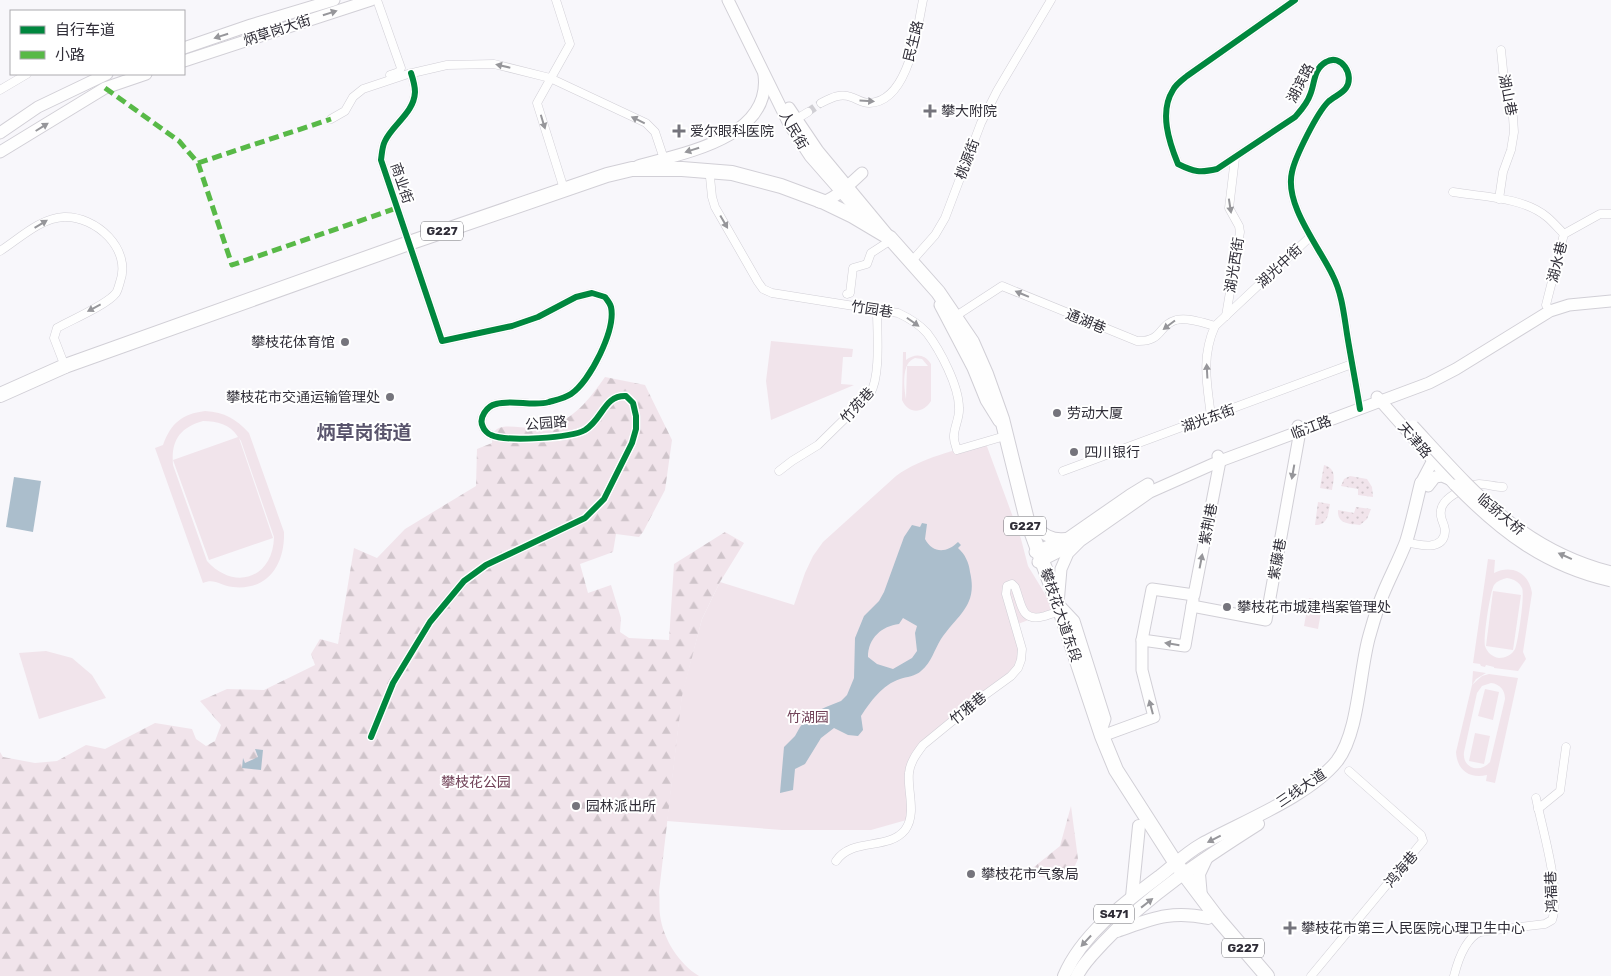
<svg xmlns="http://www.w3.org/2000/svg" width="1611" height="976" font-family="Rubik,'Noto Sans SC',sans-serif">
<defs>
<pattern id="forest-firs" width="22" height="20" patternUnits="userSpaceOnUse" patternTransform="scale(1.25)"><rect width="22" height="20" fill="#f1e4eb"/><path d="M5 1l3.5 6h-7zM16 11l3.5 6h-7z" fill="#cfc4ca"/></pattern>
<pattern id="garden-dots" width="8" height="8" patternUnits="userSpaceOnUse" patternTransform="scale(1.25)"><rect width="8" height="8" fill="#f1e4eb"/><path d="M2 2h.1M6 6h.1" fill="none" stroke="#cfc4ca" stroke-width="1.8" stroke-linecap="round"/></pattern>
</defs>
<rect width="100%" height="100%" fill="#f8f7fb"/>
<g fill="#f1e4eb" fill-rule="evenodd">
<path d="M 771,341 L 853,349 L 852,357 L 843,357 L 841,384 L 854,385 L 771,420 L 766,381 Z"/>
<path d="M 903,352 L 906,352 L 906,360 C 915,353 925,354 931,364 L 931,401 C 923,414 908,414 902,400 ZM 915,358 L 922,359 L 928,366 L 907,366 L 906,399 C 904,387 901,363 915,358 Z"/>
<path d="M 205,411 C 225,412 236,419 249,433 L 284,532 C 285,564 268,591 233,587 C 220,586 215,578 203,583 L 155,448 L 163,445 C 171,423 182,414 205,411 ZM 203,421 C 217,421 230,424 238,437 L 173,460 L 209,560 L 273,538 L 239,438 L 241,441 L 274,537 C 273,579 234,591 207,561 L 173,465 C 171,441 179,428 203,421 Z"/>
<path d="M 985,441 L 1021,539 L 1028,566 L 1056,612 L 1031,619 L 1015,625 L 1022,649 L 1018,668 L 923,745 L 912,762 L 910,819 L 871,830 L 782,830 L 667,821 L 682,694 L 702,619 L 720,582 L 794,605 L 805,573 L 813,556 L 823,542 L 896,476 C 922,457 955,451 985,441 Z"/>
<path d="M 1488,559 L 1495,560 L 1494,573 C 1512,564 1529,573 1532,593 L 1523,652 L 1526,659 L 1518,671 L 1494,668 L 1494,667 L 1486,665 L 1485,667 L 1481,666 L 1480,664 L 1473,663 ZM 1507,578 C 1514,579 1519,582 1522,588 C 1525,595 1518,642 1515,649 C 1512,655 1505,658 1499,658 C 1492,657 1487,652 1485,646 C 1483,639 1490,592 1494,585 C 1497,581 1502,579 1507,578 Z"/>
<path d="M 1493,591 L 1521,595 L 1513,650 L 1486,646 Z"/>
<path d="M 1309,598 L 1323,601 L 1318,629 L 1304,626 Z"/>
<path d="M 46,651 L 72,658 L 92,675 L 106,698 L 39,719 L 19,653 Z"/>
<path d="M 1473,671 L 1486,673 L 1476,679 L 1472,685 L 1482,676 L 1489,674 L 1518,678 L 1495,783 L 1486,781 L 1487,775 C 1469,779 1457,770 1456,752 L 1472,685 ZM 1491,683 C 1500,684 1505,690 1505,699 L 1490,762 C 1480,774 1462,768 1464,752 L 1477,693 L 1482,686 Z"/>
<path d="M 1485,689 L 1499,692 L 1493,720 L 1478,716 Z"/>
<path d="M 1475,733 L 1490,736 L 1484,764 L 1469,761 Z"/>
</g>
<g fill="url(#forest-firs)">
<path d="M 605,377 L 645,385 L 672,440 L 665,490 L 643,532 L 639,537 L 616,534 L 613,552 L 580,564 L 588,593 L 611,585 L 621,618 L 620,632 L 629,638 L 669,640 L 674,564 L 725,532 L 744,543 L 720,582 L 702,619 L 682,696 L 659,892 C 660,899 659,908 660,915 C 663,939 679,964 699,976 L 0,976 L 0,752 L 3,757 L 35,763 L 57,761 L 86,745 L 105,749 L 155,723 L 192,729 L 196,739 L 206,746 L 215,741 L 221,725 L 200,701 L 227,689 L 264,690 L 315,665 L 311,654 L 320,639 L 338,644 L 354,548 L 377,558 L 405,529 L 476,486 L 477,449 L 492,443 C 492,437 492,433 497,429 C 505,424 521,428 531,428 C 539,427 548,426 554,424 C 577,417 592,395 605,377 Z"/>
<path d="M 1071,806 L 1078,859 L 1073,870 L 1078,876 L 1058,879 L 1024,875 L 1060,846 Z"/>
</g>
<g fill="url(#garden-dots)">
<path d="M 1324,465 C 1337,469 1334,479 1332,490 L 1320,488 Z"/>
<path d="M 1350,476 L 1367,479 L 1372,487 L 1373,497 L 1358,495 L 1358,489 L 1341,486 L 1344,479 Z"/>
<path d="M 1318,502 L 1330,504 C 1328,515 1328,525 1315,525 Z"/>
<path d="M 1356,507 L 1371,509 L 1367,519 L 1360,525 C 1349,524 1337,524 1338,510 L 1354,513 Z"/>
</g>
<g fill="#abbecc" fill-rule="evenodd">
<path d="M 14,477 L 41,481 L 33,532 L 6,527 Z"/>
<path d="M 922,523 L 927,524 L 925,539 C 933,554 947,553 958,542 L 961,545 L 958,548 C 965,554 969,563 970,572 C 978,606 958,614 941,639 C 934,650 932,662 921,671 C 916,676 906,677 900,679 C 882,685 871,701 861,716 L 863,730 L 858,736 L 848,735 L 834,728 L 821,738 L 805,764 L 795,769 L 793,790 L 780,793 L 784,747 L 795,736 L 800,727 L 809,715 L 826,707 L 841,701 L 847,695 L 854,678 L 855,638 L 864,616 L 879,601 L 884,592 L 904,537 L 912,525 L 920,527 ZM 903,618 L 917,626 L 915,633 L 917,651 L 912,658 L 893,669 L 877,664 L 868,657 C 868,638 882,626 899,624 Z"/>
<path d="M 255,749 L 263,750 L 261,770 L 242,768 L 243,758 L 245,763 L 258,757 Z"/>
</g>
<g fill="none" stroke-linecap="round" stroke-linejoin="round">
<path stroke="#d0cfd4" stroke-width="8" stroke-dasharray="8 4" stroke-linecap="butt" d="M 808,112 L 821,103"/>
<g stroke="#d1cfd6" stroke-width="9">
<g id="street">
<path d="M 377,0 L 401,68 L 399,72 L 390,75"/>
<path d="M 556,0 L 570,44 L 537,103 L 564,189"/>
<path d="M 1295,0 L 1187,76 C 1182,80 1176,84 1173,90 C 1159,112 1169,142 1178,164 C 1194,172 1200,173 1217,169 L 1295,117 C 1301,110 1307,104 1310,95 C 1315,84 1313,69 1326,62 C 1341,53 1355,75 1346,88 C 1342,94 1333,97 1328,102 C 1317,113 1295,157 1292,172 C 1284,205 1320,248 1333,276 C 1342,294 1344,315 1347,334 C 1351,359 1356,384 1360,409"/>
<path d="M 0,90 L 27,74"/>
<path d="M 821,103 C 831,98 840,93 851,97 C 857,99 862,103 869,103 C 909,102 917,29 923,0"/>
<path d="M 331,119 L 345,111 L 353,97 L 363,89 L 408,74 L 447,65 L 494,64 L 550,78 L 646,123 L 655,132 L 664,159"/>
<path d="M 795,120 L 808,112"/>
<path d="M 710,177 L 712,197 L 715,207 L 758,282 L 763,289 L 772,293 L 898,313 C 909,318 919,324 927,333 C 940,350 959,386 959,408 C 960,418 953,429 954,438 C 954,442 956,446 957,450 L 1005,436"/>
<path d="M 1453,192 C 1483,197 1523,197 1547,217 C 1553,222 1558,228 1564,234"/>
<path d="M 1499,199 L 1503,172 L 1511,150 L 1514,132 L 1513,117 L 1504,80 L 1501,50"/>
<path d="M 0,251 C 19,239 40,218 64,217 C 96,216 132,249 120,282 C 119,285 118,290 116,293 C 107,305 71,320 57,328 L 54,338 L 66,369"/>
<path d="M 911,262 L 935,235 L 945,218 L 981,123 L 997,91 L 1051,0"/>
<path d="M 847,294 L 850,293 L 853,268 L 867,264 L 871,253 L 888,242"/>
<path d="M 1550,311 L 1546,305 L 1564,234 L 1600,214 L 1611,214"/>
<path d="M 959,314 L 1002,286 L 1137,341 C 1163,342 1158,325 1176,320 C 1188,317 1204,323 1215,326"/>
<path d="M 1226,316 L 1240,232 L 1239,226 L 1229,208 L 1235,158"/>
<path d="M 1211,416 C 1207,384 1201,357 1215,326 L 1310,237"/>
<path d="M 779,471 L 792,461 L 818,445 L 870,394 C 881,376 877,332 877,310"/>
<path d="M 1063,471 L 1352,364"/>
<path d="M 1406,542 C 1418,545 1444,552 1445,531 C 1445,527 1443,523 1442,520 C 1437,506 1447,498 1458,492 C 1464,489 1472,484 1479,484 C 1487,484 1495,487 1503,487"/>
<path d="M 371,737 L 393,683 L 430,622 L 464,581 L 486,565 L 585,518 L 604,499 L 632,443 L 636,429 L 636,416 L 633,403 L 626,396 C 604,395 603,419 585,430 C 571,438 506,442 491,435 C 488,434 484,430 483,427 C 478,418 487,406 496,404 C 513,399 533,407 549,402 C 556,400 565,398 571,394 C 590,381 616,330 611,307 C 610,303 607,300 605,297 L 592,293 L 576,297 L 538,317 L 512,326 L 442,341 L 381,160 C 382,153 382,147 385,141 C 393,124 414,113 415,92 C 415,86 413,79 411,73"/>
<path d="M 1538,809 L 1560,791 L 1566,747"/>
<path d="M 836,861 C 852,837 888,851 905,830 C 917,814 907,790 909,773 C 910,762 917,753 923,745 L 978,700 L 1011,676 L 1018,668 L 1021,660 L 1022,649 L 1006,594 L 1007,586 L 1012,584 L 1015,587 C 1022,605 1021,623 1045,616 C 1050,614 1056,613 1060,610"/>
<path d="M 1311,976 L 1423,841 L 1421,835 L 1349,771"/>
<path d="M 1454,976 C 1458,960 1465,939 1480,932 L 1545,924 L 1552,920 C 1562,893 1542,828 1536,798"/>
</g>
</g>
<g stroke="#d1cfd6" stroke-width="13">
<g id="secondary">
<path d="M 728,0 L 789,124 L 810,156 L 867,221"/>
<path d="M 184,48 L 251,25 L 334,0"/>
<path d="M 184,61 L 371,0"/>
<path d="M 789,108 L 818,151 L 886,233"/>
<path d="M 0,133 L 38,107 L 107,74"/>
<path d="M 0,152 L 105,88 L 146,74"/>
<path d="M 638,166 C 683,153 772,138 764,75"/>
<path d="M 819,202 C 832,203 852,182 862,173"/>
<path d="M 940,305 L 973,368 L 986,400 L 999,421"/>
<path d="M 1377,397 L 1455,485"/>
<path d="M 1421,483 L 1431,464 L 1442,462"/>
<path d="M 1428,486 L 1435,477 L 1442,476 L 1449,479"/>
<path d="M 1027,520 C 1040,531 1050,542 1068,538 L 1130,495 L 1148,484"/>
<path d="M 1035,552 L 1064,539"/>
<path d="M 1038,562 L 1072,545"/>
<path d="M 1192,606 L 1266,620 L 1300,431 L 1298,426"/>
<path d="M 1142,640 L 1185,646 L 1193,600"/>
<path d="M 1101,731 L 1105,719 L 1074,621 L 1058,604 L 1061,569 L 1068,553 L 1080,541 L 1150,492 L 1220,461 L 1429,383 L 1456,369 L 1550,311 L 1569,305 L 1611,301"/>
<path d="M 1102,736 L 1154,717 L 1142,670 L 1142,640 L 1152,589 L 1194,595 L 1220,461 L 1218,456"/>
</g>
</g>
<g stroke="#d1cfd6" stroke-width="14">
<g id="primary">
<path d="M 1132,897 L 1139,826"/>
<path d="M 1201,897 L 1199,874 L 1206,859"/>
<path d="M 1117,931 C 1152,919 1170,910 1208,918"/>
<path d="M 1064,976 C 1082,934 1124,903 1160,876 C 1174,865 1186,853 1202,844 C 1242,822 1309,796 1337,761 C 1359,732 1359,673 1369,637 C 1373,623 1377,608 1383,594 C 1390,577 1399,560 1406,542 C 1412,523 1416,503 1421,483"/>
<path d="M 1077,976 C 1083,963 1094,953 1103,943 C 1148,895 1203,859 1258,824"/>
</g>
</g>
<g stroke="#d1cfd6" stroke-width="16">
<path id="highway" d="M 0,395 L 65,366 L 409,243 L 607,175 L 632,169 L 682,169 L 732,173 L 781,186 L 824,202 L 853,216 L 890,238 L 938,292 L 972,342 L 986,374 L 1002,419 L 1027,520 L 1058,604 L 1102,736 L 1116,770 L 1175,862 L 1218,919 L 1267,976"/>
</g>
<use href="#street" stroke="#fefefe" stroke-width="8"/>
<use href="#secondary" stroke="#fefefe" stroke-width="11"/>
<use href="#primary" stroke="#fefefe" stroke-width="12"/>
<use href="#highway" stroke="#fefefe" stroke-width="14"/>
<g stroke="#d1cfd6" stroke-width="13" stroke-linecap="butt">
<g id="secondary-bridge">
<path d="M 1413,426 C 1473,491 1521,549 1611,572"/>
<path d="M 1455,485 C 1501,532 1545,566 1611,581"/>
</g>
</g>
<use href="#secondary-bridge" stroke="#fefefe" stroke-width="11"/>
<g stroke="#58b947" stroke-width="5" stroke-dasharray="10 5" stroke-linecap="butt">
<path d="M 105,88 L 179,141 L 198,163 L 232,265 L 397,208"/>
<path d="M 198,163 L 331,119"/>
</g>
<g stroke="#fff" stroke-width="9">
<g id="cycleway">
<path d="M 1295,0 L 1187,76 C 1182,80 1176,84 1173,90 C 1159,112 1169,142 1178,164 C 1194,172 1200,173 1217,169 L 1295,117 C 1301,110 1307,104 1310,95 C 1315,84 1313,69 1326,62 C 1341,53 1355,75 1346,88 C 1342,94 1333,97 1328,102 C 1317,113 1295,157 1292,172 C 1284,205 1320,248 1333,276 C 1342,294 1344,315 1347,334 C 1351,359 1356,384 1360,409"/>
<path d="M 371,737 L 393,683 L 430,622 L 464,581 L 486,565 L 585,518 L 604,499 L 632,443 L 636,429 L 636,416 L 633,403 L 626,396 C 604,395 603,419 585,430 C 571,438 506,442 491,435 C 488,434 484,430 483,427 C 478,418 487,406 496,404 C 513,399 533,407 549,402 C 556,400 565,398 571,394 C 590,381 616,330 611,307 C 610,303 607,300 605,297 L 592,293 L 576,297 L 538,317 L 512,326 L 442,341 L 381,160 C 382,153 382,147 385,141 C 393,124 414,113 415,92 C 415,86 413,79 411,73"/>
</g>
</g>
<use href="#cycleway" stroke="#00873e" stroke-width="6"/>
</g>
<defs><path id="oneway-solid" d="M-6-.8H1V-3.2L6.5 0L1 3.2V.8H-6Z" transform="scale(1.25)"/></defs>
<g fill="#96969a">
<use href="#oneway-solid" transform="translate(330 13) rotate(-18)"/>
<use href="#oneway-solid" transform="translate(221 36) rotate(162)"/>
<use href="#oneway-solid" transform="translate(503 66) rotate(-167)"/>
<use href="#oneway-solid" transform="translate(867 101) rotate(4)"/>
<use href="#oneway-solid" transform="translate(638 120) rotate(-154)"/>
<use href="#oneway-solid" transform="translate(543 122) rotate(73)"/>
<use href="#oneway-solid" transform="translate(42 127) rotate(-32)"/>
<use href="#oneway-solid" transform="translate(692 150) rotate(162)"/>
<use href="#oneway-solid" transform="translate(1230 206) rotate(81)"/>
<use href="#oneway-solid" transform="translate(724 222) rotate(60)"/>
<use href="#oneway-solid" transform="translate(41 224) rotate(-31)"/>
<use href="#oneway-solid" transform="translate(1022 294) rotate(-157)"/>
<use href="#oneway-solid" transform="translate(94 308) rotate(152)"/>
<use href="#oneway-solid" transform="translate(913 322) rotate(35)"/>
<use href="#oneway-solid" transform="translate(1169 325) rotate(143)"/>
<use href="#oneway-solid" transform="translate(1207 371) rotate(-93)"/>
<use href="#oneway-solid" transform="translate(1293 472) rotate(100)"/>
<use href="#oneway-solid" transform="translate(1565 556) rotate(-156)"/>
<use href="#oneway-solid" transform="translate(1201 561) rotate(-79)"/>
<use href="#oneway-solid" transform="translate(1172 644) rotate(-171)"/>
<use href="#oneway-solid" transform="translate(1151 707) rotate(-105)"/>
<use href="#oneway-solid" transform="translate(1214 839) rotate(153)"/>
<use href="#oneway-solid" transform="translate(1147 903) rotate(-38)"/>
<use href="#oneway-solid" transform="translate(1086 941) rotate(133)"/>
</g>
<g fill="#75747c" stroke="#fff" stroke-width="2">
<path d="M927.5 103.5h5v5h5v5h-5v5h-5v-5h-5v-5h5z"/>
<path d="M676.5 123.5h5v5h5v5h-5v5h-5v-5h-5v-5h5z"/>
<circle cx="345" cy="342" r="5"/>
<circle cx="390" cy="397" r="5"/>
<circle cx="1057" cy="413" r="5"/>
<circle cx="1074" cy="452" r="5"/>
<circle cx="1227" cy="607" r="5"/>
<circle cx="576" cy="806" r="5"/>
<circle cx="971" cy="874" r="5"/>
<path d="M1287.5 920.5h5v5h5v5h-5v5h-5v-5h-5v-5h5z"/>
</g>
<g text-anchor="middle" stroke-width="4" stroke-linejoin="round" paint-order="stroke">
<g fill="#fff" stroke="#6d6c73" stroke-width="1">
<rect x="421" y="221.5" width="42" height="19" rx="4"/>
<rect x="1004" y="516.5" width="42" height="19" rx="4"/>
<rect x="1094" y="904.5" width="40" height="19" rx="4"/>
<rect x="1222" y="938.5" width="42" height="19" rx="4"/>
</g>
<g font-size="12" font-weight="bold" fill="#2f2d37">
<text x="442" y="235">G227</text>
<text x="1025" y="530">G227</text>
<text x="1114" y="918">S471</text>
<text x="1243" y="952">G227</text>
</g>
<g font-size="14" fill="#2f2d37" stroke="#fff">
<text transform="translate(277 30) rotate(-18)" y="5">炳草岗大街</text>
<text transform="translate(913 41) rotate(-76)" y="5">民生路</text>
<text transform="translate(1300 83) rotate(-63)" y="5">湖滨路</text>
<text transform="translate(1508 95) rotate(79)" y="5">湖山巷</text>
<text transform="translate(794 130) rotate(60)" y="5">人民街</text>
<text transform="translate(967 159) rotate(-69)" y="5">桃源街</text>
<text transform="translate(402 183) rotate(71)" y="5">商业街</text>
<text transform="translate(1557 262) rotate(-76)" y="5">湖水巷</text>
<text transform="translate(1234 265) rotate(-81)" y="5">湖光西街</text>
<text transform="translate(1279 266) rotate(-43)" y="5">湖光中街</text>
<text transform="translate(872 309) rotate(9)" y="5">竹园巷</text>
<text transform="translate(1086 321) rotate(22)" y="5">通湖巷</text>
<text transform="translate(857 405) rotate(-48)" y="5">竹苑巷</text>
<text transform="translate(1208 418) rotate(-20)" y="5">湖光东街</text>
<text transform="translate(546 423) rotate(-5)" y="5">公园路</text>
<text transform="translate(1311 427) rotate(-20)" y="5">临江路</text>
<text transform="translate(1415 440) rotate(49)" y="5">天津路</text>
<text transform="translate(1501 514) rotate(40)" y="5">临骄大桥</text>
<text transform="translate(1208 524) rotate(-79)" y="5">紫荆巷</text>
<text transform="translate(1277 559) rotate(-80)" y="5">紫藤巷</text>
<text transform="translate(1061 615) rotate(71)" y="5">攀枝花大道东段</text>
<text transform="translate(968 708) rotate(-39)" y="5">竹雅巷</text>
<text transform="translate(1301 788) rotate(-34)" y="5">三线大道</text>
<text transform="translate(1401 869) rotate(-49)" y="5">鸿海巷</text>
<text transform="translate(1551 892) rotate(-92)" y="5">鸿福巷</text>
</g>
<g font-size="14" fill="#2f2d37" stroke="#fff" text-anchor="start">
<text x="941" y="116">攀大附院</text>
<text x="690" y="136">爱尔眼科医院</text>
<text x="335" y="347" text-anchor="end">攀枝花体育馆</text>
<text x="380" y="402" text-anchor="end">攀枝花市交通运输管理处</text>
<text x="1067" y="418">劳动大厦</text>
<text x="1084" y="457">四川银行</text>
<text x="1237" y="612">攀枝花市城建档案管理处</text>
<text x="586" y="811">园林派出所</text>
<text x="981" y="879">攀枝花市气象局</text>
<text x="1301" y="933">攀枝花市第三人民医院心理卫生中心</text>
</g>
<g font-size="14" fill="#714258" stroke="#fff">
<text x="808" y="722">竹湖园</text>
<text x="476" y="787">攀枝花公园</text>
</g>
<g font-size="19" font-weight="bold" fill="#59546c" stroke="#fff">
<text x="364" y="439">炳草岗街道</text>
</g>
</g>
<rect x="10" y="10" width="175" height="65" fill="#ffffff" stroke="#acabaf"/>
<rect x="20" y="26" width="25" height="8" fill="#00873e" stroke="#acabaf"/>
<text x="55" y="35" font-size="15" fill="#2f2d37">自行车道</text>
<rect x="20" y="51" width="25" height="8" fill="#58b947" stroke="#acabaf"/>
<text x="55" y="60" font-size="15" fill="#2f2d37">小路</text>
</svg>
